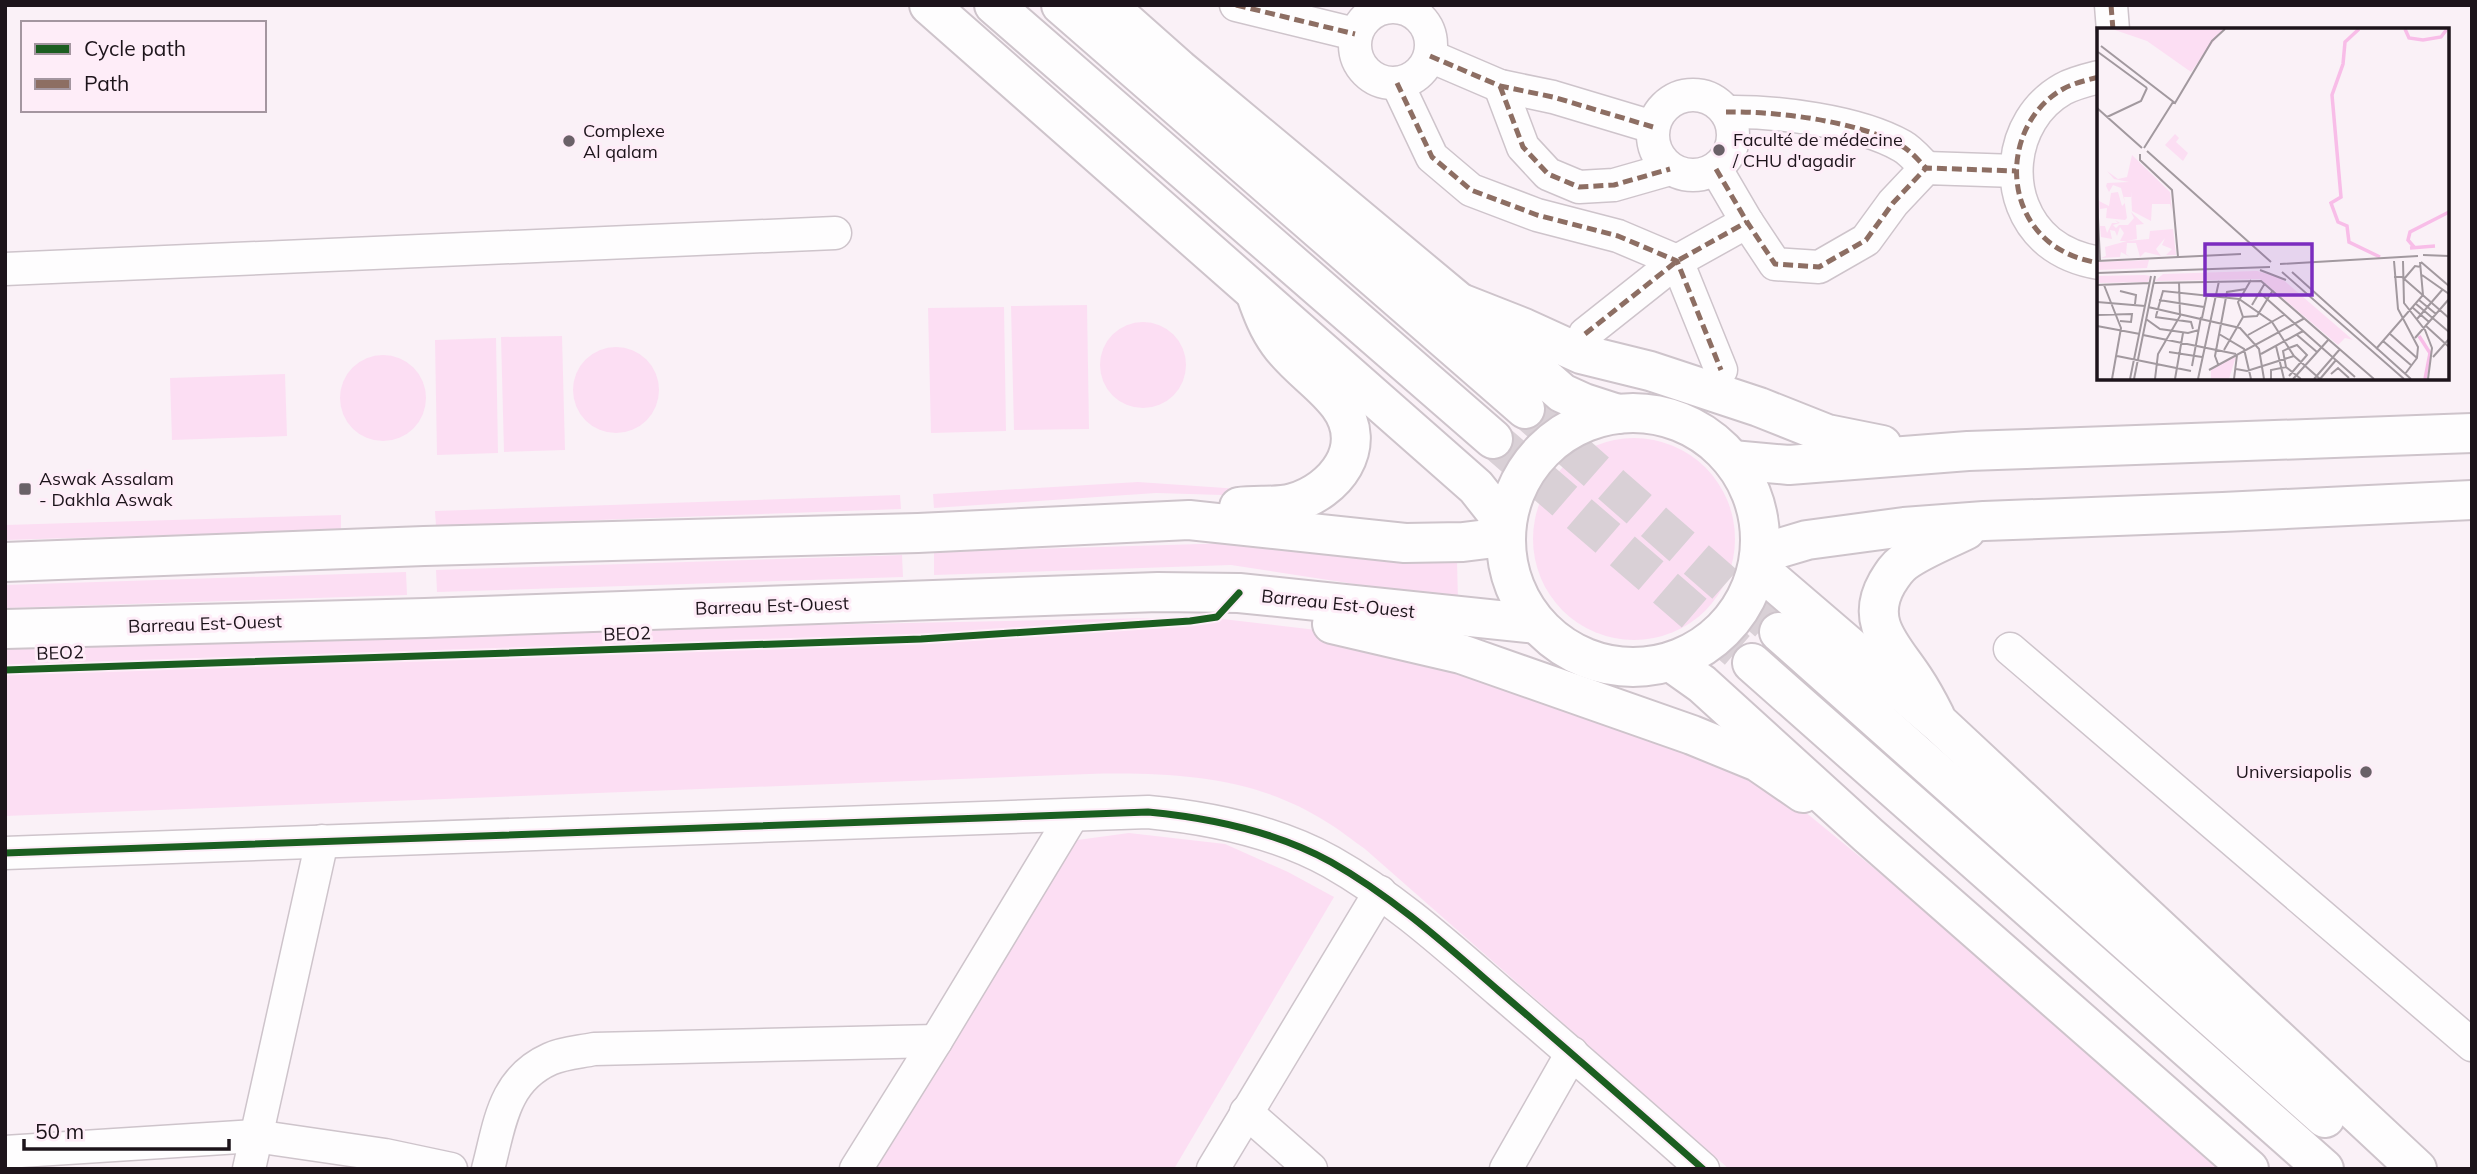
<svg xmlns="http://www.w3.org/2000/svg" width="2477" height="1174" font-family="Mulish,sans-serif">
<rect width="100%" height="100%" fill="#faf1f7"/>
<g fill="#fcdef3">
<path d="M 1087,305 L 1089,429 L 1014,430 L 1011,306 Z"/>
<path d="M 1004,307 L 1006,431 L 931,433 L 928,308 Z"/>
<circle cx="1143" cy="365" r="43"/>
<path d="M 562,336 L 565,450 L 504,452 L 501,337 Z"/>
<path d="M 496,338 L 498,453 L 437,455 L 435,340 Z"/>
<circle cx="616" cy="390" r="43"/>
<circle cx="383" cy="398" r="43"/>
<path d="M 285,374 L 287,436 L 172,440 L 170,378 Z"/>
<circle cx="1634" cy="539" r="101"/>
<path d="M 1318,473 L 1324,478 L 1312,488 L 1288,495 L 1255,496 L 1156,493 L 934,508 L 933,494 L 1138,482 L 1254,490 L 1287,488 L 1305,483 Z"/>
<path d="M 900,495 L 901,509 L 436,526 L 435,511 Z"/>
<path d="M 341,515 L 341,530 L 5,540 L 5,525 Z"/>
<path d="M 1234,543 L 1413,561 L 1457,561 L 1458,600 L 1231,565 L 934,575 L 934,552 Z"/>
<path d="M 902,555 L 903,577 L 437,592 L 436,570 Z"/>
<path d="M 406,572 L 407,595 L 5,608 L 5,585 Z"/>
<path d="M 1205,617 L 1342,633 L 1760,775 L 2063,1023 L 2232,1169 L 1729,1169 L 1365,849 C 1352,840 1339,829 1325,821 C 1255,776 1170,772 1089,774 L 5,816 L 5,649 L 756,626 Z"/>
<path d="M 1129,833 L 1225,844 L 1288,872 L 1334,897 L 1174,1169 L 875,1169 L 1070,841 Z"/>
</g>
<g fill="none" stroke-linecap="round" stroke-linejoin="round">
<g stroke="#d9d0d6" stroke-width="38" stroke-dasharray="38 19" stroke-linecap="butt">
<path d="M 1525,409 L 1779,632"/>
<path d="M 1493,439 L 1752,663"/>
</g>
<g stroke="#cec4cb" stroke-width="35">
<g id="minor">
<path d="M 1236,5 L 1355,34"/>
<path d="M 2111,5 L 2113,30"/>
<circle cx="1393" cy="45" r="38"/>
<path d="M 1430,56 L 1500,86 L 1553,97 L 1653,127"/>
<path d="M 2099,77 C 2087,80 2074,83 2063,89 C 2008,120 2000,202 2049,242 C 2064,254 2081,260 2099,263"/>
<path d="M 1397,83 L 1432,157 L 1471,190 L 1537,215 L 1618,236 L 1677,261 L 1721,370"/>
<path d="M 1500,86 L 1523,147 L 1548,174 L 1579,187 L 1614,185 L 1670,169"/>
<circle cx="1693" cy="135" r="40"/>
<path d="M 1726,112 C 1776,111 1858,121 1902,146 C 1911,151 1919,161 1926,168"/>
<path d="M 1716,169 L 1747,222 L 1775,264 L 1819,267 L 1866,240 L 1893,203 L 1926,168 L 2016,171"/>
<path d="M 5,269 L 835,233"/>
<path d="M 1585,334 L 1677,261 L 1747,222"/>
<path d="M 2010,649 L 2472,1045"/>
<path d="M 5,853 L 1148,812 C 1211,818 1275,831 1331,862 C 1393,897 1446,945 1499,991 C 1568,1050 1635,1109 1703,1169"/>
<path d="M 1246,1112 L 1311,1169"/>
<path d="M 5,1152 L 255,1136 L 385,1155 L 451,1169"/>
<path d="M 249,1169 L 322,841"/>
<path d="M 488,1169 C 500,1124 503,1080 550,1059 C 563,1053 580,1052 594,1049 L 936,1041"/>
<path d="M 856,1169 L 936,1041 L 1072,816"/>
<path d="M 1213,1169 L 1380,892"/>
<path d="M 1506,1169 L 1572,1053"/>
</g>
</g>
<g stroke="#cec4cb" stroke-width="42">
<g id="major">
<path d="M 1463,304 L 1524,328 L 1581,354 L 1650,371 L 1759,407 L 1827,434 L 1882,445"/>
<circle cx="1633" cy="540" r="127"/>
<path d="M 1732,460 L 1789,465 L 1968,451 L 2472,433"/>
<path d="M 1239,507 C 1256,504 1276,508 1293,503 C 1335,491 1370,447 1339,405 C 1322,382 1296,367 1279,343 C 1268,328 1262,312 1256,295"/>
<path d="M 1760,554 L 1807,540 L 1904,527 L 1984,521 L 2223,512 L 2472,500"/>
<path d="M 5,562 L 424,546 L 918,533 L 1189,520 L 1405,543 L 1463,542 L 1487,539 L 1505,533"/>
<path d="M 1332,624 L 1461,654 L 1692,735 L 1758,762 L 1803,793"/>
<path d="M 5,629 L 425,618 L 1158,592 L 1239,593 L 1537,624"/>
<path d="M 1935,716 C 1929,704 1922,691 1914,679 C 1894,648 1864,623 1887,583 C 1892,575 1896,568 1904,562 C 1922,549 1946,540 1966,530"/>
</g>
</g>
<g stroke="#cec4cb" stroke-width="42">
<g id="highway">
<path d="M 929,5 L 1476,487 L 1506,525"/>
<path d="M 994,5 L 1493,439"/>
<path d="M 1061,5 L 1525,409"/>
<path d="M 1107,5 L 1179,69 L 1461,304 L 1562,393 L 1584,403 L 1618,414"/>
<path d="M 1758,568 L 1940,724 L 2417,1169"/>
<path d="M 1779,632 L 2325,1118"/>
<path d="M 1671,662 L 1702,684 L 1868,835 L 2249,1169"/>
<path d="M 1752,663 L 2324,1169"/>
</g>
</g>
<use href="#minor" stroke="#fefdfe" stroke-width="32"/>
<use href="#major" stroke="#fefdfe" stroke-width="38"/>
<use href="#highway" stroke="#fefdfe" stroke-width="38"/>
<g stroke="#8d6e63" stroke-width="5" stroke-dasharray="10 5" stroke-linecap="butt">
<path d="M 1236,5 L 1355,34"/>
<path d="M 2111,5 L 2113,30"/>
<path d="M 1430,56 L 1500,86 L 1553,97 L 1653,127"/>
<path d="M 2099,77 C 2087,80 2074,83 2063,89 C 2008,120 2000,202 2049,242 C 2064,254 2081,260 2099,263"/>
<path d="M 1397,83 L 1432,157 L 1471,190 L 1537,215 L 1618,236 L 1677,261 L 1721,370"/>
<path d="M 1500,86 L 1523,147 L 1548,174 L 1579,187 L 1614,185 L 1670,169"/>
<path d="M 1726,112 C 1776,111 1858,121 1902,146 C 1911,151 1919,161 1926,168"/>
<path d="M 1716,169 L 1747,222 L 1775,264 L 1819,267 L 1866,240 L 1893,203 L 1926,168 L 2016,171"/>
<path d="M 1585,334 L 1677,261 L 1747,222"/>
</g>
<g stroke="#feedf8" stroke-width="11">
<g id="cycleway">
<path d="M 5,670 L 921,639 L 1190,621 L 1217,617 L 1239,593"/>
<path d="M 5,853 L 1148,812 C 1211,818 1275,831 1331,862 C 1393,897 1446,945 1499,991 C 1568,1050 1635,1109 1703,1169"/>
</g>
</g>
<use href="#cycleway" stroke="#1b5e20" stroke-width="7"/>
</g>
<g fill="#6a6168" stroke="#feedf8" stroke-width="2.5">
<circle cx="569" cy="141" r="7"/>
<circle cx="1719" cy="150" r="7"/>
<rect x="18" y="482" width="14" height="14" rx="3.5"/>
<circle cx="2366" cy="772" r="7"/>
</g>
<g text-anchor="middle" stroke-width="6" stroke-linejoin="round" paint-order="stroke">
<g font-size="18" fill="#1d141b" stroke="#feedf8" text-anchor="start">
<text x="583" y="137">Complexe<tspan x="583" dy="21">Al qalam</tspan></text>
<text x="1733" y="146">Faculté de médecine<tspan x="1733" dy="21">/ CHU d'agadir</tspan></text>
<text x="39" y="485">Aswak Assalam<tspan x="39" dy="21">- Dakhla Aswak</tspan></text>
<text x="2352" y="778" text-anchor="end">Universiapolis</text>
</g>
<g font-size="18" fill="#1d141b" stroke="#feedf8">
<text transform="translate(1338 604) rotate(6)" y="6">Barreau Est-Ouest</text>
<text transform="translate(772 606) rotate(-2)" y="6">Barreau Est-Ouest</text>
<text transform="translate(205 624) rotate(-2)" y="6">Barreau Est-Ouest</text>
<text transform="translate(627 634) rotate(-2)" y="6">BEO2</text>
<text transform="translate(60 653) rotate(-2)" y="6">BEO2</text>
</g>
</g>
<g transform="translate(2097 28)">
<rect width="352" height="352" fill="#faf1f7"/>
<path d="M 15,1 L 126,1 L 94,44 L 50,13 ZM 78,106 L 82,110 L 79,114 L 91,125 L 86,133 L 68,117 ZM 35,127 L 73,164 L 75,183 L 73,176 L 55,176 L 54,193 L 35,183 L 34,163 L 34,169 L 27,169 L 30,190 L 28,192 L 9,190 L 10,180 L 3,181 L 3,188 L 2,173 L 12,178 L 14,165 L 21,164 L 25,178 L 28,175 L 24,160 L 16,157 L 12,164 L 9,158 L 10,155 L 32,154 L 17,151 L 10,143 L 21,151 L 30,149 ZM 34,184 L 47,196 L 39,197 L 40,211 L 30,213 L 52,211 L 53,203 L 76,201 L 79,227 L 69,227 L 75,221 L 65,217 L 68,210 L 59,221 L 64,228 L 48,224 L 43,229 L 39,215 L 30,215 L 29,226 L 33,229 L 24,224 L 23,229 L 4,230 L 9,228 L 8,219 L 30,213 L 23,213 L 27,205 L 23,199 L 20,208 L 18,203 L 13,202 L 15,211 L 4,209 L 3,198 L 8,198 L 10,205 L 15,195 L 21,195 L 18,192 L 23,195 L 16,197 L 19,200 L 22,197 L 31,197 L 37,190 ZM 52,232 L 50,240 L 0,242 L 0,234 ZM 160,243 L 184,250 L 256,312 L 248,310 L 241,317 L 163,251 L 58,253 L 66,246 ZM 0,248 L 48,247 L 53,248 L 51,254 L 0,255 ZM 139,328 L 132,351 L 114,351 L 114,341 Z" fill="#fcdef3"/>
<path fill="none" stroke="#f8bde8" stroke-width="3.5" d="M 262,1 L 248,14 L 246,36 L 235,67 L 244,169 L 234,175 L 241,194 L 250,198 L 252,214 L 283,229M 308,1 L 312,10 L 326,12 L 344,9 L 350,1M 317,219 L 311,212 L 313,204 L 352,184M 313,220 L 338,218M 322,308 L 333,325 L 328,351"/>
<path fill="none" stroke="#a2999f" stroke-width="2" d="M 4,18 L 78,75 L 115,13 L 128,1M 1,24 L 50,60M 0,80 L 45,120M 10,89 L 44,73 L 50,60M 47,120 L 76,74M 50,123 L 174,234M 43,126 L 43,132 L 75,162 L 81,229M 0,168 L 3,233M 326,227 L 352,228M 0,233 L 144,226M 297,233 L 301,281 L 321,319 L 320,330 L 308,346M 306,233 L 307,275 L 328,302 L 335,320 L 331,351M 324,234 L 352,258M 183,236 L 321,228M 163,242 L 189,252M 185,244 L 307,351M 195,244 L 314,351M 0,245 L 173,239M 325,247 L 352,266M 297,249 L 305,249 L 352,290M 307,251 L 318,238 L 324,239M 154,252 L 141,274 L 146,289 L 160,288 L 176,262M 56,255 L 164,253 L 277,351M 0,257 L 53,255M 7,257 L 24,300 L 15,351M 23,263 L 39,267 L 38,276M 162,264 L 258,349M 62,272 L 107,279M 322,272 L 339,286M 0,274 L 48,278M 318,275 L 352,304M 155,277 L 168,255M 51,279 L 143,300 L 162,321 L 167,351M 315,279 L 332,294M 0,287 L 35,286 L 34,294 L 23,293M 59,288 L 66,263 L 142,271 L 175,294 L 197,328 L 223,351M 58,289 L 94,294 L 96,301M 105,290 L 110,266M 49,291 L 63,301 L 91,305 L 102,302M 320,291 L 346,261M 0,298 L 43,306M 329,298 L 352,319M 292,305 L 320,330M 122,306 L 147,321 L 154,351M 46,307 L 139,326M 151,307 L 187,287M 200,307 L 220,324M 318,310 L 352,271M 286,313 L 315,338M 179,318 L 187,351M 192,320 L 200,317 L 210,327 L 192,348M 279,321 L 326,267 L 323,234M 127,322 L 146,289M 72,324 L 105,329M 164,326 L 206,303M 20,328 L 94,343M 336,329 L 352,311M 121,336 L 118,328 L 130,264 L 149,261M 95,338 L 104,289M 189,339 L 186,323 L 192,320M 139,341 L 150,343 L 197,328M 112,342 L 208,290M 234,346 L 241,340 L 252,350M 33,351 L 54,248M 37,351 L 58,248M 58,351 L 61,326 L 83,288 L 82,254M 78,351 L 86,305M 101,351 L 122,253M 137,351 L 140,327M 174,351 L 174,342 L 189,339 L 204,351M 196,351 L 232,311M 217,351 L 243,321M 223,351 L 239,332"/>
<path fill="#7b2cbf" fill-opacity="0.15" stroke="#7b2cbf" stroke-width="3.5" d="M 108,216 L 215,216 L 215,267 L 108,267 Z"/>
<rect width="352" height="352" fill="none" stroke="#1d141b" stroke-width="3.5"/>
</g>
<rect width="2477" height="1174" fill="none" stroke="#1d141b" stroke-width="14"/>
<rect x="21" y="21" width="245" height="91" fill="#feedf8" stroke="#a496a0" stroke-width="2"/>
<rect x="35" y="44" width="35" height="10" fill="#1b5e20" stroke="#a496a0" stroke-width="2"/>
<text x="84" y="56" font-size="21" fill="#1d141b">Cycle path</text>
<rect x="35" y="79" width="35" height="10" fill="#8d6e63" stroke="#a496a0" stroke-width="2"/>
<text x="84" y="91" font-size="21" fill="#1d141b">Path</text>
<path d="M24 1139v10h205v-10" fill="none" stroke="#1d141b" stroke-width="3.5"/>
<text x="35" y="1139" font-size="21" fill="#1d141b" stroke="#feedf8" stroke-width="5" paint-order="stroke">50 m</text>
</svg>
